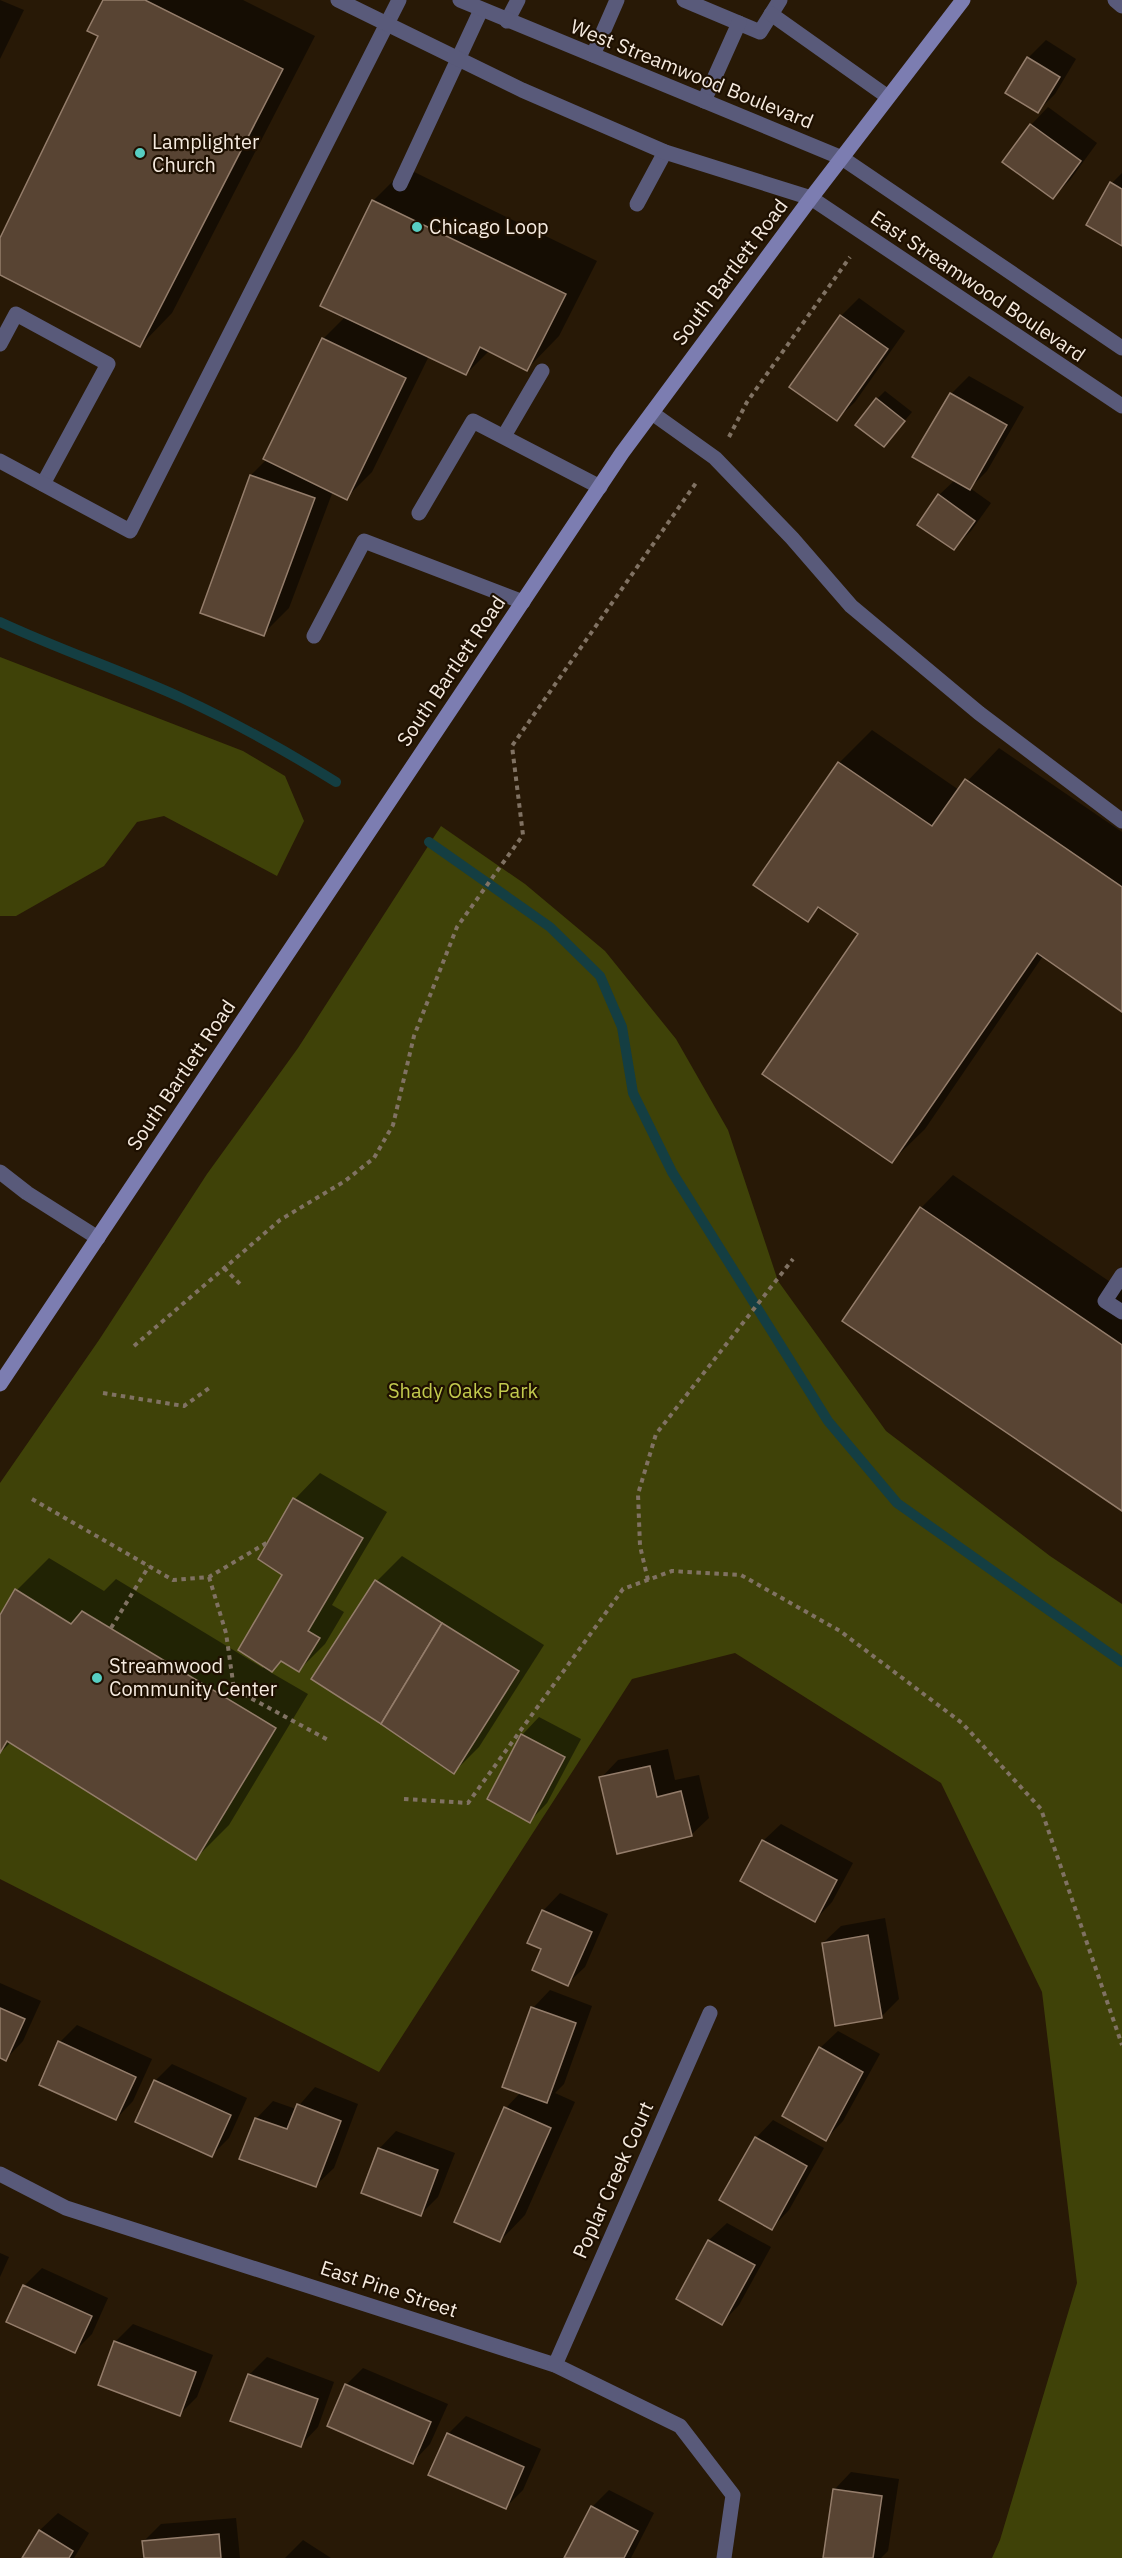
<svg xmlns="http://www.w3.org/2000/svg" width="1122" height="2558" font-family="'IBM Plex Sans',sans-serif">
<rect width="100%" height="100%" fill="#281906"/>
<g fill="#3f4208">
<path d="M 0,657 L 243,751 L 285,776 L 304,821 L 277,876 L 164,816 L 137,822 L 104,866 L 16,916 L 0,916 Z"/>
<path d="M 441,826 L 525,884 L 605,951 L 676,1039 L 728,1130 L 778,1281 L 886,1431 L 1050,1556 L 1122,1604 L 1122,2558 L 992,2558 L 1000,2540 L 1077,2283 L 1042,1992 L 941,1783 L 735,1653 L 632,1679 L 379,2072 L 0,1879 L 0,1483 L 99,1340 L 207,1174 L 298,1048 Z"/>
</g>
<g fill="#0007">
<path d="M 0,0 L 24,10 L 0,59 Z"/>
<path d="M 105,0 L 243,0 L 315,36 L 172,313 L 140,346 L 0,274 L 0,241 L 100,35 Z"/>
<path d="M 1046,40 L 1076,59 L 1055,94 L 1038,111 L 1007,92 L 1028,58 Z"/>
<path d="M 1048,107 L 1097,143 L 1070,180 L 1053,197 L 1031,125 Z"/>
<path d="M 406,168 L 597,261 L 559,336 L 527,369 L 490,350 L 466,374 L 429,356 L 372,472 L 346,498 L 333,491 L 289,608 L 263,634 L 202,612 L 251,475 L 267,459 L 265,458 L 324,338 L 346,316 L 373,201 Z"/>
<path d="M 1122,173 L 1122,245 L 1112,183 Z"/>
<path d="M 859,298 L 905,331 L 855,402 L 837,419 L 791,387 L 841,316 Z"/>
<path d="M 969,376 L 1024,407 L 987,471 L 970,488 L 991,503 L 971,531 L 954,548 L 939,495 L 955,480 L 915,457 L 951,394 Z"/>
<path d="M 885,391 L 912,412 L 884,445 L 877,399 Z"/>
<path d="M 872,730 L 959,790 L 999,748 L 1122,832 L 1122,1010 L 1043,956 L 925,1129 L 892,1161 L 860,934 L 820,907 L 807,920 L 839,763 Z"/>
<path d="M 953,1175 L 1122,1290 L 1122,1510 L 921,1208 Z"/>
<path d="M 320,1473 L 387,1512 L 332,1605 L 344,1612 L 325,1644 L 299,1670 L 281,1660 L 270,1672 L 308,1694 L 229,1825 L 196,1858 L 11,1742 L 0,1753 L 0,1618 L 17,1590 L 49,1558 L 104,1591 L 116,1579 L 263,1668 L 284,1574 L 260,1558 L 295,1499 Z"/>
<path d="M 402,1556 L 544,1645 L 479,1747 L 454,1772 L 377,1581 Z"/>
<path d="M 539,1717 L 581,1739 L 547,1803 L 530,1821 L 522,1735 Z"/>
<path d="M 668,1749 L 675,1780 L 699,1775 L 709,1818 L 691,1835 L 601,1778 L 618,1760 Z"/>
<path d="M 781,1824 L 853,1863 L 832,1902 L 815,1920 L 763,1841 Z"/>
<path d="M 560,1893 L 608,1914 L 585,1967 L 567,1984 L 543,1948 L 543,1911 Z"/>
<path d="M 885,1918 L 899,1999 L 882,2016 L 823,1943 L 841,1926 Z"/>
<path d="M 0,1983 L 41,2001 L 23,2041 L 6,2059 L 0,2056 Z"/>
<path d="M 550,1990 L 592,2006 L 564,2084 L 555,2093 L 575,2102 L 525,2215 L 500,2241 L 506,2108 L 521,2092 L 533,2008 Z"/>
<path d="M 77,2025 L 152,2059 L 133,2101 L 116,2119 L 60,2042 Z"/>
<path d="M 838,2031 L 880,2054 L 843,2121 L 826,2139 L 820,2048 Z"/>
<path d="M 172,2064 L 247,2098 L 229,2138 L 212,2155 L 155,2081 Z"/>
<path d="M 315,2087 L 358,2104 L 334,2168 L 316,2185 L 256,2119 L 273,2101 L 296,2109 Z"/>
<path d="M 773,2120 L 824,2148 L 789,2210 L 772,2228 L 756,2138 Z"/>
<path d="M 396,2131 L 455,2153 L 438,2197 L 421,2214 L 379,2149 Z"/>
<path d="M 727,2223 L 771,2247 L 739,2305 L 722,2323 L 678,2299 L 709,2240 Z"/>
<path d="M 0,2253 L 9,2257 L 0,2277 Z"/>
<path d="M 42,2268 L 108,2298 L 92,2334 L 75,2351 L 24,2286 Z"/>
<path d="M 133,2324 L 213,2355 L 197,2397 L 180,2414 L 115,2342 Z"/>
<path d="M 267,2357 L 334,2382 L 318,2427 L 301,2445 L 249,2375 Z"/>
<path d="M 363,2368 L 448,2404 L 430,2444 L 413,2462 L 346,2385 Z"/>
<path d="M 466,2416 L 541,2449 L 523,2490 L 505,2508 L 448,2434 Z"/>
<path d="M 851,2472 L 899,2479 L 888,2551 L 881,2558 L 824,2558 L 834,2490 Z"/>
<path d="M 609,2490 L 654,2513 L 631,2558 L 565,2558 L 592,2507 Z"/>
<path d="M 58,2513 L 89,2533 L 74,2558 L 23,2558 L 40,2530 Z"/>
<path d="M 236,2518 L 240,2558 L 145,2558 L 144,2541 L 161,2524 Z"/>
<path d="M 303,2540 L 331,2558 L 285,2558 Z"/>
</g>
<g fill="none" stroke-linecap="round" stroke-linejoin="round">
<g stroke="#143e42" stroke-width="10">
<path d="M 0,622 C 60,650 123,671 182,698 C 236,723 286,751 336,782"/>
<path d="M 429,842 L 550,927 L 600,976 L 622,1027 L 633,1093 L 672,1172 L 828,1421 L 897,1503 L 1122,1662"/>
</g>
</g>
<g fill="#584433" stroke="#947d6b" stroke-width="1.5">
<path d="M 103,0 L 145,0 L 283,69 L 140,347 L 0,275 L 0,238 L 98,36 L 87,31 Z"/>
<path d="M 1027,57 L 1060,77 L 1038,113 L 1005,93 Z"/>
<path d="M 1030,124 L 1081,161 L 1053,199 L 1002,162 Z"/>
<path d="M 1110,182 L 1122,189 L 1122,246 L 1086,225 Z"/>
<path d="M 372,200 L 566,294 L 527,371 L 480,347 L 466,375 L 320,306 Z"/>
<path d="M 840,315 L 888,349 L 837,421 L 789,387 Z"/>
<path d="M 322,338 L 406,378 L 347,500 L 263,459 Z"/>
<path d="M 950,393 L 1007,425 L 970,490 L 912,457 Z"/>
<path d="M 876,398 L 905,421 L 884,447 L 855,425 Z"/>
<path d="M 250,475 L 315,498 L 264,636 L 200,613 Z"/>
<path d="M 938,494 L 975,521 L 954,550 L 917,525 Z"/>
<path d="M 838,762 L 932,826 L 965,779 L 1122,887 L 1122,1012 L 1037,953 L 892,1163 L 762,1074 L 858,934 L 818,907 L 808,922 L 753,885 Z"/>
<path d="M 920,1207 L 1122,1345 L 1122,1511 L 842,1321 Z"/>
<path d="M 293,1498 L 363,1538 L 308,1631 L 320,1638 L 299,1672 L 281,1661 L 272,1672 L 238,1650 L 282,1575 L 258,1559 Z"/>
<path d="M 375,1580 L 442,1623 L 381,1724 L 311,1679 Z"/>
<path d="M 15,1589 L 71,1624 L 82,1611 L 276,1728 L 196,1860 L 7,1741 L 0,1753 L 0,1615 Z"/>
<path d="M 442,1623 L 519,1671 L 454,1774 L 381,1724 Z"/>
<path d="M 521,1734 L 565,1757 L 530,1823 L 487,1799 Z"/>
<path d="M 650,1766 L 657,1797 L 681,1791 L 692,1836 L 617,1854 L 599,1777 Z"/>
<path d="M 762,1840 L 837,1880 L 815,1922 L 740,1881 Z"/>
<path d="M 542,1910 L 592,1932 L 568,1986 L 532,1970 L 541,1949 L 527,1943 Z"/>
<path d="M 868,1935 L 882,2018 L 835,2026 L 822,1943 Z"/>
<path d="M 531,2007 L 576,2023 L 547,2103 L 502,2087 Z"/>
<path d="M 0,2008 L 25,2019 L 6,2061 L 0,2058 Z"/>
<path d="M 58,2041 L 136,2077 L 116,2120 L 39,2085 Z"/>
<path d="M 819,2047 L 863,2072 L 826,2141 L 782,2116 Z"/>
<path d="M 154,2080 L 231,2115 L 212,2157 L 135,2122 Z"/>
<path d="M 297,2104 L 341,2121 L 316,2187 L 239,2159 L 255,2118 L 287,2129 Z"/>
<path d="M 504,2107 L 551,2128 L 500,2242 L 454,2222 Z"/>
<path d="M 755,2137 L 807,2166 L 772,2230 L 719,2200 Z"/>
<path d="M 378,2148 L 438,2170 L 421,2216 L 361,2193 Z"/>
<path d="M 708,2240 L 755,2265 L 722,2325 L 676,2299 Z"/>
<path d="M 23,2285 L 92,2316 L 75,2353 L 6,2322 Z"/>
<path d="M 114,2341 L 196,2372 L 180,2416 L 98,2385 Z"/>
<path d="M 248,2374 L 318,2399 L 301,2447 L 230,2421 Z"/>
<path d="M 345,2384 L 431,2422 L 413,2464 L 327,2426 Z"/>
<path d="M 447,2433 L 524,2467 L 506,2509 L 428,2475 Z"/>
<path d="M 833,2489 L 882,2496 L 873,2558 L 823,2558 Z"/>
<path d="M 591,2506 L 638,2531 L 624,2558 L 564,2558 Z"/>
<path d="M 39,2530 L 73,2551 L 69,2558 L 22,2558 Z"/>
<path d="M 219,2534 L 221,2558 L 144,2558 L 142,2541 Z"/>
</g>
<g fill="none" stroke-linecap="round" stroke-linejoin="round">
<g stroke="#807263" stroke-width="4" stroke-dasharray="4.5 4.5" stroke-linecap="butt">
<path d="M 729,437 L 747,402 L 850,257"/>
<path d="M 224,1268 L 242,1286"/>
<path d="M 134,1346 L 280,1220 L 345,1181 L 374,1158 L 393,1125 L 414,1036 L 457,927 L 523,835 L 512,746 L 698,480"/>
<path d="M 103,1393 L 184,1406 L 212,1386"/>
<path d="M 32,1499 L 173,1580 L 209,1577 L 268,1542"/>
<path d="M 209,1577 L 226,1633 L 234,1689 L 330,1741"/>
<path d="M 648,1580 L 640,1546 L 638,1494 L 656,1434 L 793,1259"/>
<path d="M 111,1628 L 149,1566"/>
<path d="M 404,1799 L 468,1803 L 623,1589 L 672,1571 L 741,1575 L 840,1631 L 962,1723 L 1041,1809 L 1122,2045"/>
</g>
<g stroke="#595a7a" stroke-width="15">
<path d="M 684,0 L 760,32 L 780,0"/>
<path d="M 1115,0 L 1122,6"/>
<path d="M 771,14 L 888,97"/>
<path d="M 507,21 L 518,0"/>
<path d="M 593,55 L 617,0"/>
<path d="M 704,101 L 739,23"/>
<path d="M 400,184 L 481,10"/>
<path d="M 637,204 L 665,152"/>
<path d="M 0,344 L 16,314 L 108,364 L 43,484"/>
<path d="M 652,413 L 715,458 L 792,538 L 851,606 L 979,713 L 1122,821"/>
<path d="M 504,436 L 542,371"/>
<path d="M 0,461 L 130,531 L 399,0"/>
<path d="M 419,513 L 473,421 L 600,487"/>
<path d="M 314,636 L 364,541 L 523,602"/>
<path d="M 0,1172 L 27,1193 L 98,1238"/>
<path d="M 1122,1275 L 1105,1301 L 1122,1312"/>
</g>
<g stroke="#595a7a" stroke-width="15">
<path d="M 0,2174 L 66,2208 L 555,2365 L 680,2426 L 733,2495 L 724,2558"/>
<path d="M 555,2365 L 710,2013"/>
</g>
<g stroke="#595a7a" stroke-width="15">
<path d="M 338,0 L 522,90 L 665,152 L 811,198 L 1122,406"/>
<path d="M 460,0 L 842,158 L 1122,348"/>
</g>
<path stroke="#7c7db1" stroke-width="15" d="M 0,1384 L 622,453 L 811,198 L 963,0"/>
</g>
<g fill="#57cec2" stroke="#1e1001" stroke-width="2">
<circle cx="140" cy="153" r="6"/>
<circle cx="417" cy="227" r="6"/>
<circle cx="97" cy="1678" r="6"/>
</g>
<g text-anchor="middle" stroke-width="4.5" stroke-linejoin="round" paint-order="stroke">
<g font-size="20" fill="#f6ebe0" stroke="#1e1001">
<text transform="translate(692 74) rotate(22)" y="7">West Streamwood Boulevard</text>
<text transform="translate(730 272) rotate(-53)" y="7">South Bartlett Road</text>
<text transform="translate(978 286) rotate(34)" y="7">East Streamwood Boulevard</text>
<text transform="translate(451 671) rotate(-56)" y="7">South Bartlett Road</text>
<text transform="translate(181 1075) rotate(-56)" y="7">South Bartlett Road</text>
<text transform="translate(613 2180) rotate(-66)" y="7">Poplar Creek Court</text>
<text transform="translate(389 2289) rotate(18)" y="7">East Pine Street</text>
</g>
<g font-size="20" fill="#f6ebe0" stroke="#1e1001" text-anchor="start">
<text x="152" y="149">Lamplighter<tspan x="152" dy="23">Church</tspan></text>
<text x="429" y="234">Chicago Loop</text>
<text x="109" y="1673">Streamwood<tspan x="109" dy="23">Community Center</tspan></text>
</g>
<g font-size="20" fill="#c2c94d" stroke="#1e1001">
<text x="463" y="1398">Shady Oaks Park</text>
</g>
</g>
</svg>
